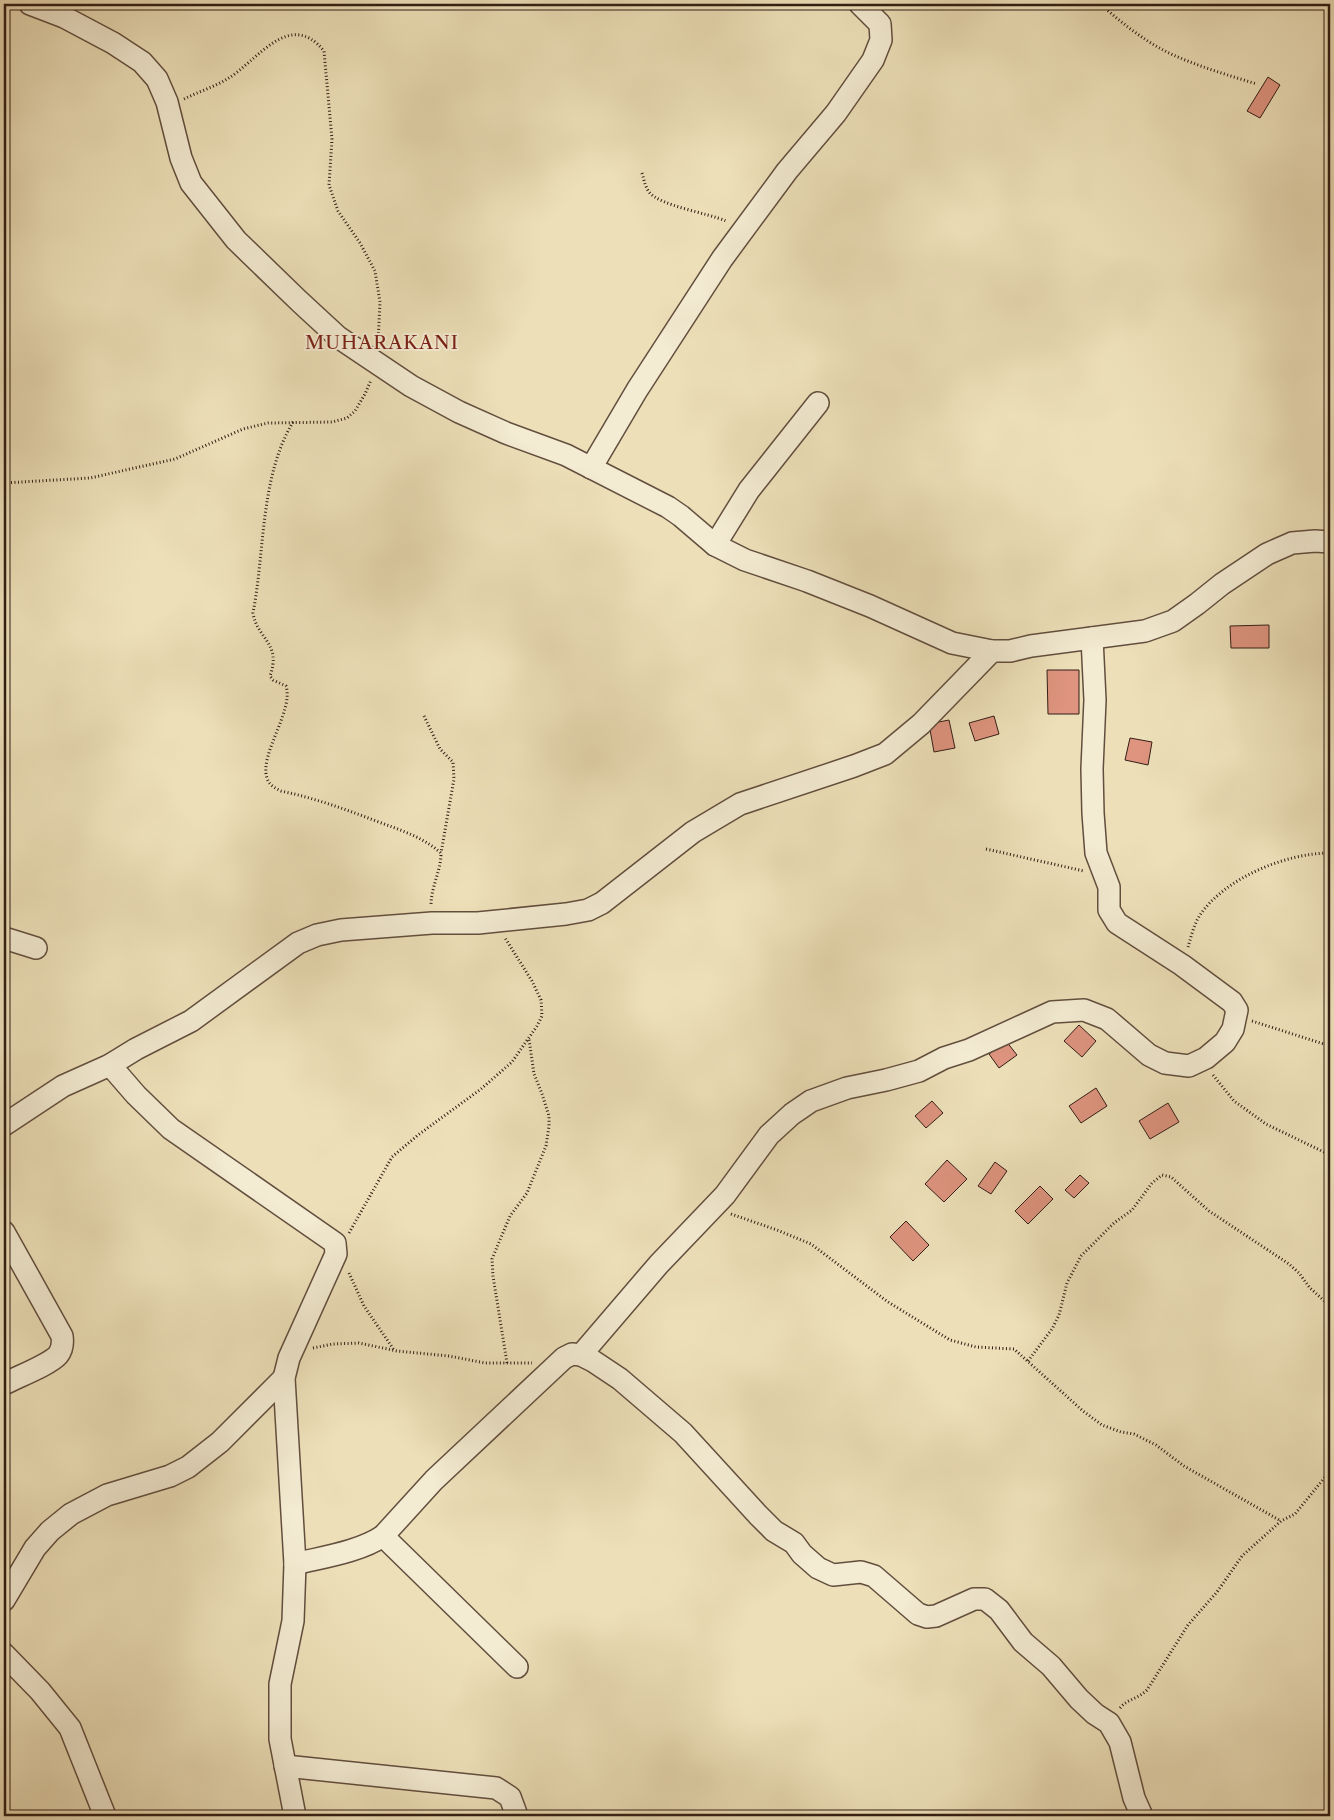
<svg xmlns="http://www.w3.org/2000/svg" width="1334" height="1820" font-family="'Libre Caslon Text',serif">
<rect width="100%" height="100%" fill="#ede0b9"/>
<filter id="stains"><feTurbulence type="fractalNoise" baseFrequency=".004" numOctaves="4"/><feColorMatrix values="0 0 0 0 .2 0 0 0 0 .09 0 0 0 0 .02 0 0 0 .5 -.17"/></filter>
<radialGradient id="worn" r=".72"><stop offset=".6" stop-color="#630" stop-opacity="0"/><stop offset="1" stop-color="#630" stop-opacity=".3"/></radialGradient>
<g fill="#de947f" stroke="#331d15">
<path d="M 1268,77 L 1280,85 L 1260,118 L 1247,111 Z"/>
<path d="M 1269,625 L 1269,648 L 1231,648 L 1230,626 Z"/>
<path d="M 1047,670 L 1079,670 L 1079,714 L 1048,714 Z"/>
<path d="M 994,716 L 999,734 L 975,741 L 969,723 Z"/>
<path d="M 949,720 L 955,748 L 934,752 L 929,724 Z"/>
<path d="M 1130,738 L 1152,742 L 1148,765 L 1125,760 Z"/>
<path d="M 1079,1025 L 1096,1041 L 1082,1057 L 1064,1041 Z"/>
<path d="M 1006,1041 L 1017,1055 L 999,1068 L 989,1054 Z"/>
<path d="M 1096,1088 L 1107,1106 L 1081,1123 L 1069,1106 Z"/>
<path d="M 932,1101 L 943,1113 L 926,1128 L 915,1116 Z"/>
<path d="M 1168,1103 L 1179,1122 L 1150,1139 L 1139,1121 Z"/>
<path d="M 947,1160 L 967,1179 L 944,1202 L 925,1184 Z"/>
<path d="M 995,1162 L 1007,1171 L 991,1194 L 978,1186 Z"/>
<path d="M 1080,1175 L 1089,1183 L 1074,1198 L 1065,1190 Z"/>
<path d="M 1040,1186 L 1053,1199 L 1028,1224 L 1015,1211 Z"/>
<path d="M 906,1221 L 929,1245 L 913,1261 L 890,1237 Z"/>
</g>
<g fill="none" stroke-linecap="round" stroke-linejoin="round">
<g stroke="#624e3e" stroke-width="24">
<g id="minor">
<path d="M 30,4 L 64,17 L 113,43 L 142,62 L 157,79 L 167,102 L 181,158 L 191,183 L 236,240 L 299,301 L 338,337 L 411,386 L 459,412 L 506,433 L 566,455 L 668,507 L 681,516 L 715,545 L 745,560 L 807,581 L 870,606 L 952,643 L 992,651 L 1010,651 L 1031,646 L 1145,631 L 1173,621 L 1197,604 L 1222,584 L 1267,554 L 1292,543 L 1315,541 L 1330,542"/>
<path d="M 591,468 L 637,390 L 722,259 L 787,171 L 836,113 L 873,60 L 881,40 L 880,24 L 860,4"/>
<path d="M 715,545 L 749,490 L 818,403"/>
<path d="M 4,938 L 36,948"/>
<path d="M 110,1065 L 136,1095 L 171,1129 L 335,1243 L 336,1254 L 289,1358 L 284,1378 L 295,1564 L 293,1621 L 280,1684 L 280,1739 L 295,1816"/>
<path d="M 4,1125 L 63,1086 L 110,1065 L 136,1049 L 191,1021 L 298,943 L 317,935 L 341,930 L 432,923 L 478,923 L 566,914 L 588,910 L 602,903 L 693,832 L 740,804 L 854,766 L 885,754 L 921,724 L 992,651"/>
<path d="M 4,1232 L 62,1336 C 63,1343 62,1350 58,1355 C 49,1365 17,1377 4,1384"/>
<path d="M 581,1355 L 659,1264 L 725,1195 L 769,1135 L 792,1114 L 811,1101 L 847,1088 L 886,1080 L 919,1071 L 944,1058 L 969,1050 L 1052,1012 L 1084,1010 L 1107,1019 L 1149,1055 L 1165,1063 L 1189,1066 L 1206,1058 L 1225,1042 L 1233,1029 L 1237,1010 L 1232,1002 L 1182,965 L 1117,923 L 1109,910 L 1109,887 L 1096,853 L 1093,813 L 1092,769 L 1095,700 L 1092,638"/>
<path d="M 383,1536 L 517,1667"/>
<path d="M 295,1564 C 323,1557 359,1552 383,1536 L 434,1480 L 564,1358 L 572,1354 L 581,1355 L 593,1361 L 620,1379 L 683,1433 L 758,1515 L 774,1531 L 794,1543 L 802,1554 L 818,1568 L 833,1575 L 861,1572 L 874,1576 L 918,1614 L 927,1617 L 936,1616 L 974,1599 L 985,1599 L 999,1610 L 1023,1642 L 1051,1666 L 1079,1699 L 1095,1714 L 1109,1723 L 1120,1742 L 1134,1798 L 1142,1816"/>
<path d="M 4,1600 L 35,1548 L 50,1531 L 71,1514 L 107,1495 L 170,1476 L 188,1467 L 220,1442 L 284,1378"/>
<path d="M 4,1654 L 40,1691 L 70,1728 L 105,1816"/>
<path d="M 285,1766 L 496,1788 L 510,1797 L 517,1816"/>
</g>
</g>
<g stroke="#331d15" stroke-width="3" stroke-dasharray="1 2.5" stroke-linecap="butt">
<path d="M 1100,4 C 1121,22 1144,41 1169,53 C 1197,66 1227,75 1257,84"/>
<path d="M 184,99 C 198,92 214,87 227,79 C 257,62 289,8 324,51 L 332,139 L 329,185 L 338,211 L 360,243 L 375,271 L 380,302 L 378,343"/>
<path d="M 642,173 C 644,180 645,186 649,192 C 660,206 708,213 726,221"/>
<path d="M 293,422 C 260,477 265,551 253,613 C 257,639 282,643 270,676 L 273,680 L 286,686 C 294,711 259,754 267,778 C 269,785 275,788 281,791 C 314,798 345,809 376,821 C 400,830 421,836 441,853 C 441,871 431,887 431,905"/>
<path d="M 4,483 L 90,478 L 175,459 L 243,429 L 268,423 L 332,422 L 347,418 L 355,411 L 365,394 L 371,380"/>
<path d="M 424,716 L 440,749 L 453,762 L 454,779 L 441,853"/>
<path d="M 986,849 L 1084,871"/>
<path d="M 1188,947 C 1191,937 1194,924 1200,915 C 1225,878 1286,853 1330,853"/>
<path d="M 1252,1021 L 1330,1046"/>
<path d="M 1213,1075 L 1234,1101 L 1266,1124 L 1330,1155"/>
<path d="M 731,1214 L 777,1230 L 811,1244 L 888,1302 L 950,1340 L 976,1347 L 1014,1349 L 1083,1411 L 1102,1425 L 1121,1432 L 1134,1434 L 1156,1445 L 1184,1466 L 1281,1521"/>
<path d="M 349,1233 L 392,1157 L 418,1135 L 481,1089 L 512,1062 L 537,1026 L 542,1016 L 541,1000 L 532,981 L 505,938"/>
<path d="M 349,1273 L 364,1306 L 394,1350"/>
<path d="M 313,1348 L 333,1344 L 359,1343 L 397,1351 L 449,1356 L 485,1363 L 532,1363"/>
<path d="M 1028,1361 L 1052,1329 L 1059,1315 L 1067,1283 L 1081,1256 L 1114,1223 L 1132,1210 L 1152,1183 L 1162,1175 L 1171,1177 L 1209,1211 L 1289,1264 L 1299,1273 L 1310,1288 L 1330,1306"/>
<path d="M 507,1363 L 493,1276 L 492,1259 L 510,1216 L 527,1193 L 546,1146 L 549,1126 L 549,1116 L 542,1094 L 534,1074 L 529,1039"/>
<path d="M 1120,1708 C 1127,1699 1138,1699 1147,1690 L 1188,1625 L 1217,1592 L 1242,1556 L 1281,1521 L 1295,1514 L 1330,1471"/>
</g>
<use href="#minor" stroke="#f3ebd2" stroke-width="21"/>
</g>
<g text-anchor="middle" stroke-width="4" stroke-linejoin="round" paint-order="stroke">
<g font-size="19" letter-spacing="1" fill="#7a1f14" stroke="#f3ebd2">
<text x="382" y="349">MUHARAKANI</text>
</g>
</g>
<rect width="1334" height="1820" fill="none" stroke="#ede0b9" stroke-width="20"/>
<rect x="5" y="5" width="1324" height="1810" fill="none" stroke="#331d15" stroke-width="2.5"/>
<rect x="10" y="10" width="1314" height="1800" fill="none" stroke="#331d15"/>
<rect width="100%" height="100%" filter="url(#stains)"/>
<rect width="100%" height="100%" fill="url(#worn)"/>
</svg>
